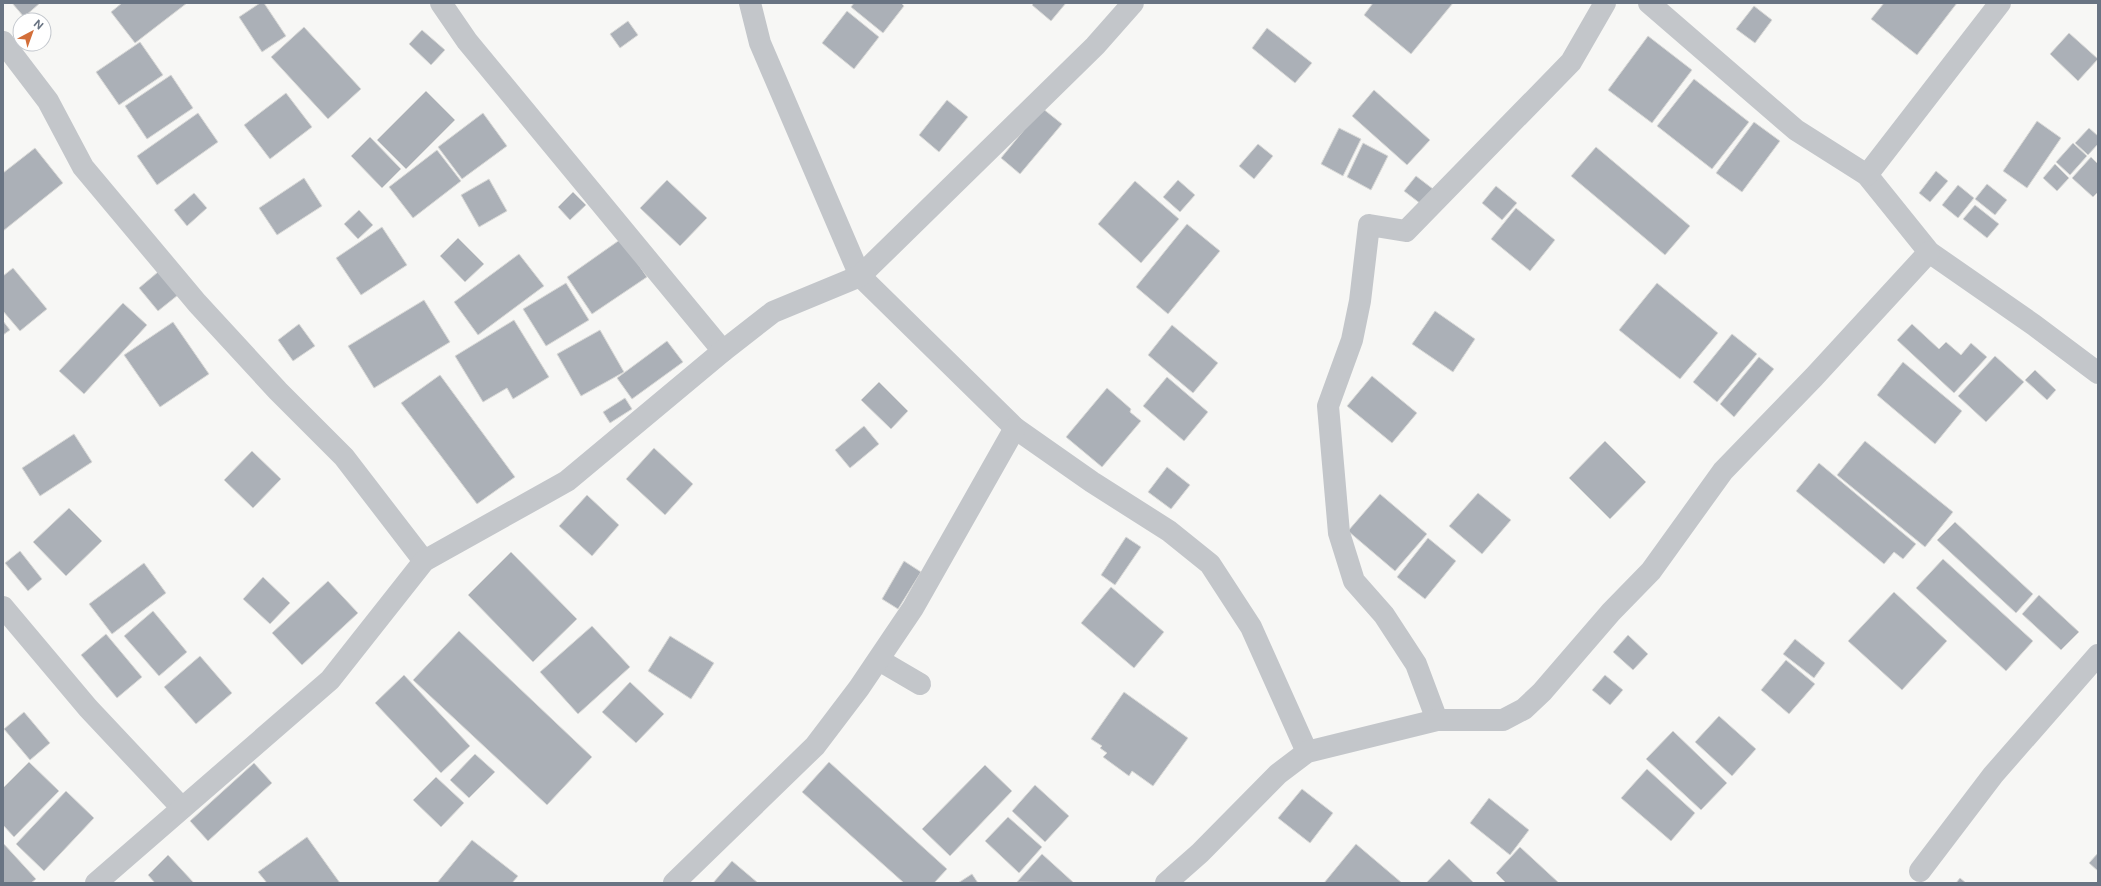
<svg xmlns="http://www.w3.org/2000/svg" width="2101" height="886" font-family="'Public Sans',sans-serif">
<rect width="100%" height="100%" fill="#f7f7f5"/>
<g fill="#abb0b7" stroke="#d9d9d7">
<path d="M 12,3 L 40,3 L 24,17 Z"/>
<path d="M 122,3 L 187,3 L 135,43 L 111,12 Z"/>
<path d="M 260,3 L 264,3 L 286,36 L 262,52 L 239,17 Z"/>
<path d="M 854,3 L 901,3 L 904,6 L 883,33 L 851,7 Z"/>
<path d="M 1034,3 L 1066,3 L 1051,21 L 1032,5 Z"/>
<path d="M 1373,3 L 1453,3 L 1411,54 L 1364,15 Z"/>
<path d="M 1884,3 L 1957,3 L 1917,55 L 1871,19 Z"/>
<path d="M 1754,6 L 1772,20 L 1755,43 L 1736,29 Z"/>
<path d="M 847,11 L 879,37 L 854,69 L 822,43 Z"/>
<path d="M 628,21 L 638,35 L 620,48 L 610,34 Z"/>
<path d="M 304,27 L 361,89 L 328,119 L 271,57 Z"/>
<path d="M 1267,28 L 1312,63 L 1295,83 L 1252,48 Z"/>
<path d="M 422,30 L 445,50 L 431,65 L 409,44 Z"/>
<path d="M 2069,33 L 2098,59 L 2078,81 L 2050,54 Z"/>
<path d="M 1648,36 L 1692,70 L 1652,123 L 1608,90 Z"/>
<path d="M 140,42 L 163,75 L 119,105 L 96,72 Z"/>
<path d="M 171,75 L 193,108 L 147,139 L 125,106 Z"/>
<path d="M 1694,79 L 1749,122 L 1712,169 L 1657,126 Z"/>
<path d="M 1374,90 L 1430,140 L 1407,165 L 1352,116 Z"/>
<path d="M 426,91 L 455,120 L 406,169 L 377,140 Z"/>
<path d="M 286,93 L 312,127 L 270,159 L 244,125 Z"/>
<path d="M 947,100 L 968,117 L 939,152 L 919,135 Z"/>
<path d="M 1042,108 L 1062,124 L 1020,174 L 1001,158 Z"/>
<path d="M 198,113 L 218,142 L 157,185 L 137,156 Z"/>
<path d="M 483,113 L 507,146 L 462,179 L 438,147 Z"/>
<path d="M 2037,121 L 2061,138 L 2027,188 L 2003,171 Z"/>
<path d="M 1754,122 L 1780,141 L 1742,192 L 1716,173 Z"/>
<path d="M 1339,128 L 1361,139 L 1343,176 L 1321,164 Z"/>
<path d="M 2089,128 L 2098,136 L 2098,144 L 2088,155 L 2075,143 Z"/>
<path d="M 370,137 L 401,169 L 382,188 L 351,156 Z"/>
<path d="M 1363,143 L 1388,156 L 1371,190 L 1347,177 Z"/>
<path d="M 2073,143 L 2087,156 L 2070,175 L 2056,162 Z"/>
<path d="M 1258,144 L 1273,156 L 1254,179 L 1239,166 Z"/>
<path d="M 1596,147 L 1690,226 L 1665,255 L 1571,176 Z"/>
<path d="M 35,148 L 63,183 L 3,231 L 3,173 Z"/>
<path d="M 437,150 L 461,181 L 413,218 L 389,187 Z"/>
<path d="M 2091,157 L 2098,164 L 2098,192 L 2093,197 L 2072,178 Z"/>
<path d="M 2055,164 L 2069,178 L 2057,191 L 2043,178 Z"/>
<path d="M 1936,171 L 1948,181 L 1930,202 L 1919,193 Z"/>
<path d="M 1416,176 L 1433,189 L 1421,204 L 1404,191 Z"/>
<path d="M 304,178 L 322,206 L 277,235 L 259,208 Z"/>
<path d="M 489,179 L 507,211 L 479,227 L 461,195 Z"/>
<path d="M 667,180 L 707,218 L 680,246 L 640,208 Z"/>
<path d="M 1178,180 L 1195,195 L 1180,212 L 1163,197 Z"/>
<path d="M 1135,181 L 1179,219 L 1141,263 L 1098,224 Z"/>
<path d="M 1987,184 L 2007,200 L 1995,215 L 1975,199 Z"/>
<path d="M 1958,185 L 1974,198 L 1958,218 L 1942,205 Z"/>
<path d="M 1496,186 L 1517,203 L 1502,220 L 1482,203 Z"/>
<path d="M 573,192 L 586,205 L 570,220 L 558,207 Z"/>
<path d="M 194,193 L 207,208 L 187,226 L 174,210 Z"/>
<path d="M 1975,205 L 1999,224 L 1987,238 L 1963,219 Z"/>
<path d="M 1516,208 L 1555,240 L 1530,271 L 1491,239 Z"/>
<path d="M 359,210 L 373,225 L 358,239 L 344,224 Z"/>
<path d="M 1187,224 L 1220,251 L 1168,314 L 1136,287 Z"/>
<path d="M 382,227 L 407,265 L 361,295 L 336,258 Z"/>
<path d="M 458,238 L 484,264 L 465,282 L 440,256 Z"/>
<path d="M 621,239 L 647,277 L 592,314 L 567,277 Z"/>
<path d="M 519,254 L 544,286 L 478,335 L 454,302 Z"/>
<path d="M 13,268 L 47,309 L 20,331 L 3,311 L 3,276 Z"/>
<path d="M 158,272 L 178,295 L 158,311 L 139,288 Z"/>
<path d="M 566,283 L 589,320 L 546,346 L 523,309 Z"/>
<path d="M 1657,283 L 1718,333 L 1680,379 L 1619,330 Z"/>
<path d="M 424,300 L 450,342 L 374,388 L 348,346 Z"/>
<path d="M 123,303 L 147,325 L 84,394 L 59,371 Z"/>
<path d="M 1435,311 L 1475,339 L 1453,372 L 1412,344 Z"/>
<path d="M 514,320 L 549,377 L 513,399 L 507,388 L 483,402 L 455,356 Z"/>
<path d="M 3,321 L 10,330 L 3,335 Z"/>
<path d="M 173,322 L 209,374 L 160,407 L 124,355 Z"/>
<path d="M 299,324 L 315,346 L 293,361 L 278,340 Z"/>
<path d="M 1912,324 L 1939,349 L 1946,342 L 1961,355 L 1971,343 L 1987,357 L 1954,393 L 1897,340 Z"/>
<path d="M 1172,325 L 1218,363 L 1193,393 L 1148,355 Z"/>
<path d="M 600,330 L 624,372 L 581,396 L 557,354 Z"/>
<path d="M 1732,334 L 1757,354 L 1717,402 L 1693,382 Z"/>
<path d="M 667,341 L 683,362 L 632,399 L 617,378 Z"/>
<path d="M 1995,356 L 2024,382 L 1986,422 L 1958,396 Z"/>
<path d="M 1759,357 L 1774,369 L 1734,417 L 1720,404 Z"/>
<path d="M 1903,362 L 1962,411 L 1935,444 L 1877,395 Z"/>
<path d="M 2035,370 L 2056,390 L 2047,400 L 2025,380 Z"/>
<path d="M 440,375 L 515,477 L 477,504 L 401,403 Z"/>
<path d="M 1372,376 L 1417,413 L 1392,443 L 1347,406 Z"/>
<path d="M 1167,377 L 1208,412 L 1184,441 L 1143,406 Z"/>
<path d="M 879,382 L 908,411 L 891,429 L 861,400 Z"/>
<path d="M 1107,388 L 1131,409 L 1130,412 L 1141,421 L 1102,467 L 1066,437 Z"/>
<path d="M 625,398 L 632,409 L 610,423 L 603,412 Z"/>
<path d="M 864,426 L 879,444 L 850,468 L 835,450 Z"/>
<path d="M 74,434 L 92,462 L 40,496 L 22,468 Z"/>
<path d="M 1605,441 L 1646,482 L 1610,519 L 1569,478 Z"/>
<path d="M 1865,441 L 1953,512 L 1925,547 L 1837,475 Z"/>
<path d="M 654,448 L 693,484 L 665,515 L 626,479 Z"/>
<path d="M 252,451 L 281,479 L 253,508 L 224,480 Z"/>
<path d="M 1819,463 L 1916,544 L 1903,559 L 1894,552 L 1884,564 L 1796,491 Z"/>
<path d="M 1167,467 L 1190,485 L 1171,509 L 1148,492 Z"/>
<path d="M 1478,493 L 1511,520 L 1482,554 L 1449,526 Z"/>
<path d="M 1380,494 L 1427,534 L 1395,571 L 1348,531 Z"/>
<path d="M 587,495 L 619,525 L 592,556 L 559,526 Z"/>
<path d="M 69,508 L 102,541 L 66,576 L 33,542 Z"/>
<path d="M 1955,522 L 2033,594 L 2016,613 L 1937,540 Z"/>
<path d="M 1126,537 L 1141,547 L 1115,585 L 1101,575 Z"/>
<path d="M 1428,538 L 1456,561 L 1425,599 L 1397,577 Z"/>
<path d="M 20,551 L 42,579 L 28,591 L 5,563 Z"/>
<path d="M 511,552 L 577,619 L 533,662 L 468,595 Z"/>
<path d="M 1943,559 L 2033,641 L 2006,671 L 1916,588 Z"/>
<path d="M 904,561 L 921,572 L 898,609 L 882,599 Z"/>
<path d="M 144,563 L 166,593 L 112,634 L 89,604 Z"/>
<path d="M 263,577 L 290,603 L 270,624 L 243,599 Z"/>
<path d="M 328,581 L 358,613 L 302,665 L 272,633 Z"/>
<path d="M 1111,587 L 1164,632 L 1134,668 L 1081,623 Z"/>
<path d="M 1894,592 L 1947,641 L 1902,690 L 1848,641 Z"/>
<path d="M 2039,595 L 2079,632 L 2061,650 L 2022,614 Z"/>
<path d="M 153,611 L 187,652 L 159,676 L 124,636 Z"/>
<path d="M 592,626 L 630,667 L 578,714 L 540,672 Z"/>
<path d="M 459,631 L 592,757 L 547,805 L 413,680 Z"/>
<path d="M 106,634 L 142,677 L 117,698 L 81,655 Z"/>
<path d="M 1628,635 L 1648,654 L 1633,670 L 1613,652 Z"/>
<path d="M 670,636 L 714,663 L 691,699 L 648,671 Z"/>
<path d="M 1795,639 L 1825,663 L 1814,678 L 1783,654 Z"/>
<path d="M 200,656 L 232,693 L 196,724 L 164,687 Z"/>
<path d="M 1786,660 L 1815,684 L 1789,714 L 1761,690 Z"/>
<path d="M 404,675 L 470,746 L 441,773 L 375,703 Z"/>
<path d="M 1605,675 L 1623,690 L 1610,705 L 1592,690 Z"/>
<path d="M 630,682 L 664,714 L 636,743 L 602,712 Z"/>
<path d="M 1124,692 L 1188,738 L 1153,786 L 1132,771 L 1129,776 L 1103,757 L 1107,753 L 1100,748 L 1102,746 L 1091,739 Z"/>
<path d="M 24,712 L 50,743 L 30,760 L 4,729 Z"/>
<path d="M 1719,716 L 1756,749 L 1732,776 L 1695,742 Z"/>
<path d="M 1673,731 L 1727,783 L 1701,810 L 1646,759 Z"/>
<path d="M 475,754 L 495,772 L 469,798 L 450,780 Z"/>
<path d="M 29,762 L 59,791 L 14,837 L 3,825 L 3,788 Z"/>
<path d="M 829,762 L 947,869 L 934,883 L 904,883 L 802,792 Z"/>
<path d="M 254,763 L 272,783 L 208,841 L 190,821 Z"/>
<path d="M 985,765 L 1012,791 L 950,856 L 922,829 Z"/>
<path d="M 1647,769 L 1695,813 L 1671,841 L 1621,798 Z"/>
<path d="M 436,777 L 464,803 L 441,827 L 413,800 Z"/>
<path d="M 1035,785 L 1069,816 L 1045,842 L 1012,811 Z"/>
<path d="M 1302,789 L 1333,813 L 1310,843 L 1278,818 Z"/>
<path d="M 66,791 L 94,818 L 44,871 L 16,844 Z"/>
<path d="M 1489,798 L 1529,830 L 1510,855 L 1470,823 Z"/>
<path d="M 1008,817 L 1042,847 L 1019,873 L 985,841 Z"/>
<path d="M 307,837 L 340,883 L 267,883 L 258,872 Z"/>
<path d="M 472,840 L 518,876 L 512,883 L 437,883 Z"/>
<path d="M 3,843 L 36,879 L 31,883 L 3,883 Z"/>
<path d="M 1356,844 L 1402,883 L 1324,883 Z"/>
<path d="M 1520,847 L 1559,883 L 1506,883 L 1496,873 Z"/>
<path d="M 2098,853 L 2098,871 L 2089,863 Z"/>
<path d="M 1042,854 L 1074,883 L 1017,882 Z"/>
<path d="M 168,855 L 194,883 L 155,883 L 148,875 Z"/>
<path d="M 1449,859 L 1474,883 L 1426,883 Z"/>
<path d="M 732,861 L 758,883 L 713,883 Z"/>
<path d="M 972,874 L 978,883 L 958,883 Z"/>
<path d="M 1960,878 L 1966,883 L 1956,883 Z"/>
</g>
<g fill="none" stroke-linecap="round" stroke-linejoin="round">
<g stroke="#c3c6ca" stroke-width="22">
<path d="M 441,3 L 467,41 L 723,351"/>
<path d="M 750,3 L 760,43 L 860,276 L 1015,428 L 1092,482 L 1169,531 L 1210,564 L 1251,627 L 1307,752"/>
<path d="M 1649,3 L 1796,130 L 1867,175 L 1929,252 L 2034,325 L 2098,373"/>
<path d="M 3,42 L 48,101 L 83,167 L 197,303 L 278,391 L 344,457 L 424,561"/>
<path d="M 1867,175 L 2000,3"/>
<path d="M 3,607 L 88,708 L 182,808"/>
<path d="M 879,660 L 920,684"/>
<path d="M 1437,720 L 1416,664 L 1384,615 L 1354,581 L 1339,533 L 1328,406 L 1352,340 L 1360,301 L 1369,225 L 1406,231 L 1571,62 L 1605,3"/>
<path d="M 1920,871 L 1993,775 L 2098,655"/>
<path d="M 96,883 L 330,680 L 424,561 L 567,481 L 723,351 L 773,312 L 860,276 L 1095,46 L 1133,3"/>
<path d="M 674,883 L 815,746 L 859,688 L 913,608 L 1015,428"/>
<path d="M 1166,883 L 1200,853 L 1278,774 L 1307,752 L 1437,720 L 1503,720 L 1524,709 L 1542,692 L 1611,612 L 1651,571 L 1723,471 L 1814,377 L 1929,252"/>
</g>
</g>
<rect width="2101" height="886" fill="none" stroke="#697483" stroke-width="8"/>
<g transform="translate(32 32) rotate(41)"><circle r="19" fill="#ffffff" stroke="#c3c7cd"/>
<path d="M0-3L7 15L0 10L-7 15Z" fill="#d36e39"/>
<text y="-6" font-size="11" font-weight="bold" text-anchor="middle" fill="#697483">N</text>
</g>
</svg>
